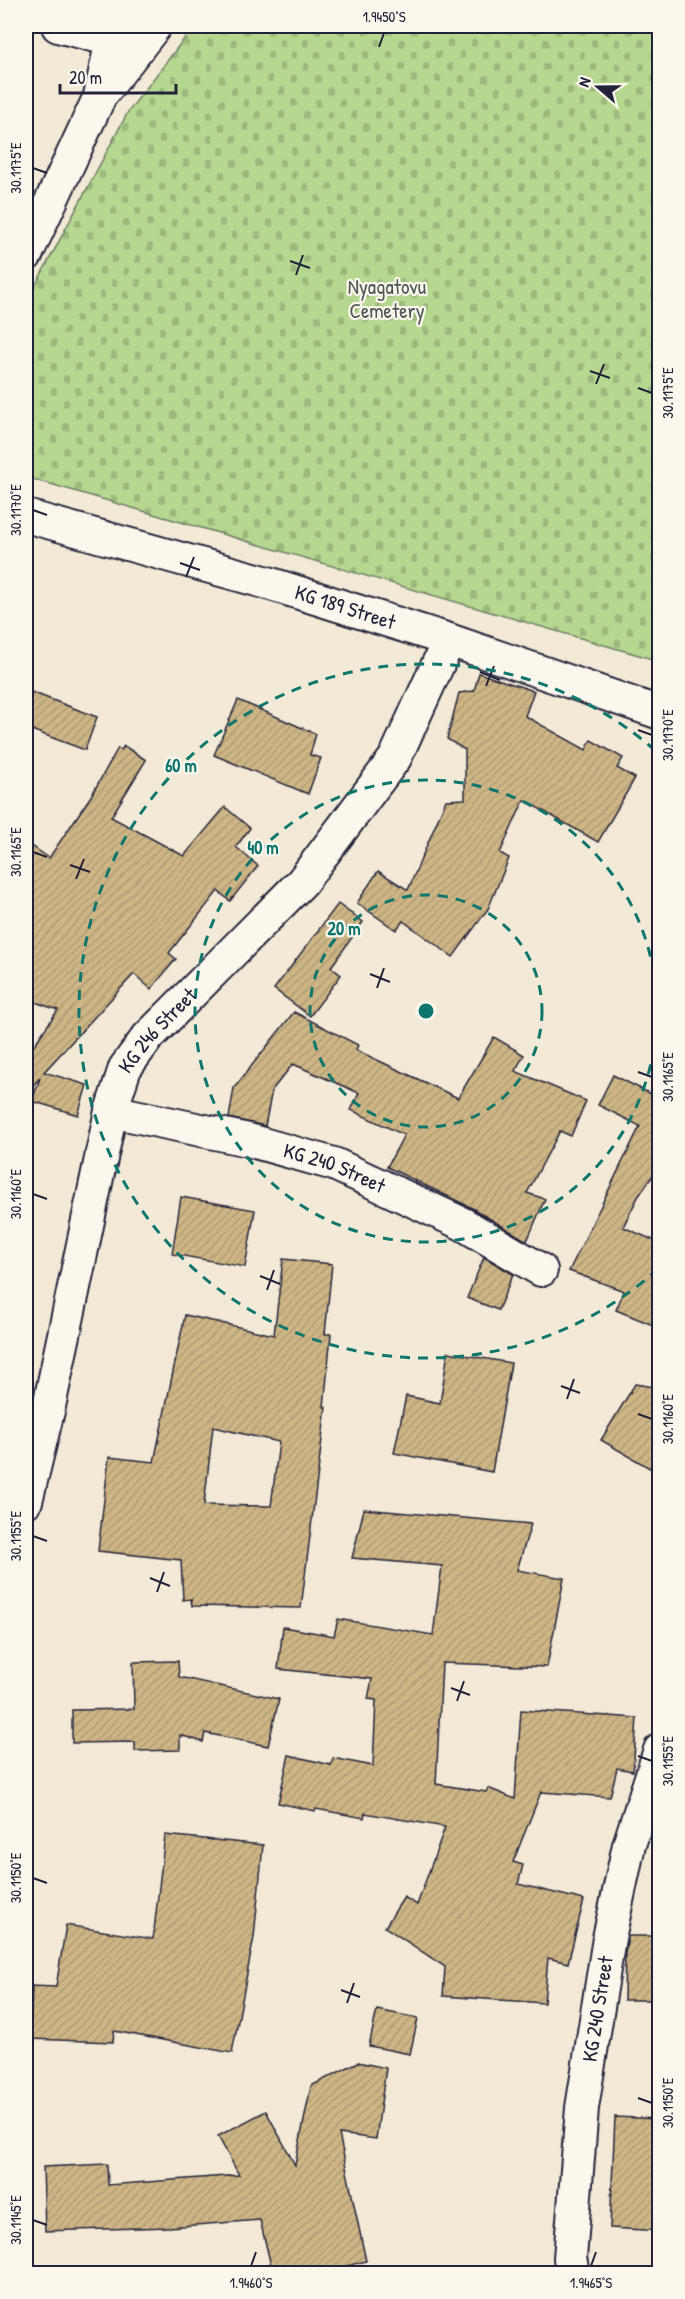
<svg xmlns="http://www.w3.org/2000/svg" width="685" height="2299" font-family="'Patrick Hand',sans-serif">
<defs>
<pattern id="cemetery-stones" width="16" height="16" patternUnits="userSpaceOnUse" patternTransform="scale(1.5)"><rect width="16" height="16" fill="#b5d790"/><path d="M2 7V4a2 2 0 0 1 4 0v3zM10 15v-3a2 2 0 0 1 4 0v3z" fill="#9bb87d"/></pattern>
<pattern id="building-hatch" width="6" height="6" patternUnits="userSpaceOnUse" patternTransform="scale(1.5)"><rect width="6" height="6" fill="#cdb585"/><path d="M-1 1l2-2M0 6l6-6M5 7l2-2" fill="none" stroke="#b09b74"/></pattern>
</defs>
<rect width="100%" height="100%" fill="#f2ead7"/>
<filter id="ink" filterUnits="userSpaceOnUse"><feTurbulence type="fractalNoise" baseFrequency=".0167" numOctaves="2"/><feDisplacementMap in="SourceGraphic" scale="12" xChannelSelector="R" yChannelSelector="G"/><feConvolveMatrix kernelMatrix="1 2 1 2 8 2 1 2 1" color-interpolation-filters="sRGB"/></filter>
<g filter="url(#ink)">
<path fill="url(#cemetery-stones)" stroke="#6c7c66" stroke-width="1.5" d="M 194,26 L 659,26 L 659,661 L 26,477 L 26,303 L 128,112 Z"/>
<g fill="url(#building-hatch)" stroke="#22223b" stroke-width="1.5" fill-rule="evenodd">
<path d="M 479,673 L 534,691 L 525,716 L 586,750 L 591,740 L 623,758 L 617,768 L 635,778 L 598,842 L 524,800 L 500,853 L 509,858 L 488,909 L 453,957 L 403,921 L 396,930 L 357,903 L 378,871 L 408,890 L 446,800 L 465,799 L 465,750 L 447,739 L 459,693 L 474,691 Z"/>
<path d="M 26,690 L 97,717 L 85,750 L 26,728 Z"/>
<path d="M 238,700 L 316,734 L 310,755 L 321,758 L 308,794 L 214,755 Z"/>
<path d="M 124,746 L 146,760 L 111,817 L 184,856 L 225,807 L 250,828 L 236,847 L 258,866 L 230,901 L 218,891 L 169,953 L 176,959 L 151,989 L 134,974 L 44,1072 L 87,1085 L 78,1115 L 32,1101 L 40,1078 L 26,1093 L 26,1057 L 58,1010 L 26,999 L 26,842 L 49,858 L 91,796 L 118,748 L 121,750 Z"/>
<path d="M 338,904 L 363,922 L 331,967 L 341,975 L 310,1016 L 274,989 Z"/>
<path d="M 294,1012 L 358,1045 L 356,1050 L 458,1098 L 494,1037 L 524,1055 L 515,1071 L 586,1101 L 571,1136 L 560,1131 L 527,1193 L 545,1199 L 527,1241 L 472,1208 L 387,1167 L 404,1135 L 351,1110 L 359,1093 L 293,1064 L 272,1090 L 265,1126 L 229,1118 L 234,1088 Z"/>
<path d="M 613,1075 L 655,1096 L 660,1087 L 660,1165 L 638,1197 L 623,1227 L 660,1243 L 660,1328 L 616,1310 L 624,1291 L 569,1271 L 640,1126 L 598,1105 Z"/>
<path d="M 181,1197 L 255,1210 L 245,1267 L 172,1254 Z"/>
<path d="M 484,1257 L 513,1274 L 498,1310 L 467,1298 Z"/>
<path d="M 283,1259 L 332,1264 L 325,1334 L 331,1334 L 324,1407 L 326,1407 L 301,1608 L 192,1606 L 191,1599 L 183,1600 L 181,1560 L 98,1551 L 109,1457 L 154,1462 L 185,1315 L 274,1335 ZM 213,1427 L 279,1442 L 271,1506 L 204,1505 Z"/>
<path d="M 448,1352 L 511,1363 L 492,1472 L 394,1453 L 406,1396 L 440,1403 Z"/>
<path d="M 635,1384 L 660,1388 L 660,1474 L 601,1440 Z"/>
<path d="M 364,1509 L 531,1524 L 517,1570 L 564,1578 L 547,1667 L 442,1663 L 436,1784 L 486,1792 L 488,1788 L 515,1799 L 521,1710 L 637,1718 L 633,1771 L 617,1768 L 610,1797 L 541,1792 L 513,1862 L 523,1865 L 518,1884 L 584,1900 L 568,1963 L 548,1958 L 544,2003 L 443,1996 L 445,1967 L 385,1927 L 404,1897 L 417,1905 L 445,1827 L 365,1813 L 364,1818 L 316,1809 L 315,1811 L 278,1803 L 289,1755 L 331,1765 L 333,1758 L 373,1766 L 376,1700 L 368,1699 L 372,1679 L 278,1669 L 283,1627 L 334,1636 L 338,1619 L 433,1635 L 442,1566 L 352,1558 Z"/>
<path d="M 178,1661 L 179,1677 L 279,1699 L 268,1746 L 205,1733 L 203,1742 L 180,1735 L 180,1750 L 135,1751 L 135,1742 L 72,1743 L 72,1710 L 134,1709 L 133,1662 Z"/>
<path d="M 165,1835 L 263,1845 L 254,1937 L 232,2053 L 114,2031 L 113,2042 L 30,2039 L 32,1986 L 56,1987 L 66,1925 L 153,1939 Z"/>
<path d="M 628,1936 L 660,1936 L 660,2000 L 624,2000 L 625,1953 Z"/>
<path d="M 377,2010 L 418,2018 L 410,2054 L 369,2046 Z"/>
<path d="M 358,2062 L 386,2068 L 376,2139 L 339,2134 L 366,2261 L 316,2274 L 273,2274 L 260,2220 L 169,2227 L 45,2231 L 43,2167 L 107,2164 L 108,2185 L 239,2175 L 218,2136 L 266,2111 L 295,2165 L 311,2086 Z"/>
<path d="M 615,2117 L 660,2119 L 660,2231 L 610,2228 Z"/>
</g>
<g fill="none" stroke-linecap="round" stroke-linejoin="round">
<g stroke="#22223b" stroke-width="36">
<g id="street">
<path d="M 58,26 L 112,40"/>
<path d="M 104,91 L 155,26"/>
<path d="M 26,255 L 100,96 L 115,26"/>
<path id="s1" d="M 26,516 L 268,583 L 449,640 L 660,713"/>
<path id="s2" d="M 111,1111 L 248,1140 L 334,1164 L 463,1224 L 541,1270"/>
<path id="s3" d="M 26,1501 L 48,1411 L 111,1111 L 125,1068 L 147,1038 L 302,882 L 395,758 L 449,640"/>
<path id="s4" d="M 573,2274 L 570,2258 L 582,2108 L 609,1938 L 629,1845 L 660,1750"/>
</g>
</g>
<use href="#street" stroke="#fbf7ec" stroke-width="32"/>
</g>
</g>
<path fill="none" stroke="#22223b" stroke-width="2" d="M 379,47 L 384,33M 33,168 L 47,173M 290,261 L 310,268M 296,275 L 303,255M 590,371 L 610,378M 596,384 L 604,364M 638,388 L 652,393M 33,510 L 47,515M 180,563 L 200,570M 186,577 L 194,557M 480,672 L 500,680M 486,686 L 494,666M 638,730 L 652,735M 33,852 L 47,857M 70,865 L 90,872M 76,879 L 84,859M 370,974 L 390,982M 377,988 L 384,968M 638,1072 L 652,1077M 33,1194 L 47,1199M 260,1276 L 280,1284M 267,1290 L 274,1270M 561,1386 L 580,1393M 567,1399 L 574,1379M 638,1414 L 652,1419M 33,1536 L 47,1541M 150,1578 L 170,1586M 157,1592 L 164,1572M 451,1688 L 470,1695M 457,1701 L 464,1681M 638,1756 L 652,1761M 33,1878 L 47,1883M 341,1990 L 360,1997M 347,2003 L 354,1983M 638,2098 L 652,2103M 33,2220 L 47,2225M 251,2266 L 256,2252M 591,2266 L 596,2252"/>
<g fill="none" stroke="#0f766e" stroke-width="3" stroke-dasharray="10 8">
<circle cx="426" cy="1011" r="116"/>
<circle cx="426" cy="1011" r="231"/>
<path d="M658 1269A347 347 0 1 1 658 753"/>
</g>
<g text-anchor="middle" stroke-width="4.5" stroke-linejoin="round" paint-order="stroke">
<g font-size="21" fill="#4e5854" stroke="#fbf7ec">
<text x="387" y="294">Nyagatovu<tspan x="387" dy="24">Cemetery</tspan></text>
</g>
<g font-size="21" fill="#22223b" stroke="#fbf7ec">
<text dy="7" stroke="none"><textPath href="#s1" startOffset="332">KG 189 Street</textPath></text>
<text dy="7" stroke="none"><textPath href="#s3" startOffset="494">KG 246 Street</textPath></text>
<text dy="7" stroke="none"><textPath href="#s2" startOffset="231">KG 240 Street</textPath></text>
<text dy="7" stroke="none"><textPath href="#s4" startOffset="267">KG 240 Street</textPath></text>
</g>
</g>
<circle cx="426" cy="1011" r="9" fill="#0f766e" stroke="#fbf7ec" stroke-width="3"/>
<g font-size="18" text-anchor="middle" font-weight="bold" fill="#0f766e" stroke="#fbf7ec" stroke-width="4.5" stroke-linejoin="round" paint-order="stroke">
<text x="181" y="772">60 m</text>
<text x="263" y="854">40 m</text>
<text x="344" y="935">20 m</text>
</g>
<rect width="685" height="2299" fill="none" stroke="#fbf7ec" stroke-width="66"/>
<g transform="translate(598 87) rotate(290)" stroke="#fbf7ec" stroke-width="4.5" paint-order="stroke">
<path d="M0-4.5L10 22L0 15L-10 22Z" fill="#22223b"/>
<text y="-9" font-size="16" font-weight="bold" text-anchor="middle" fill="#22223b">N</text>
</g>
<path d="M60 84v9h116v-9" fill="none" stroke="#22223b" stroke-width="3"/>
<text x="69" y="84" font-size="18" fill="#22223b" stroke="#fbf7ec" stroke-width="4.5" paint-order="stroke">20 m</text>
<rect x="33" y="33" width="619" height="2233" fill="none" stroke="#22223b" stroke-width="2"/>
<g font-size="15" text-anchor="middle" fill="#22223b">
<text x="384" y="22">1.9450°S</text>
<text transform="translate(16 168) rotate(-90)" y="5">30.1175°E</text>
<text transform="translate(668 393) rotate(-90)" y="5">30.1175°E</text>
<text transform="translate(16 510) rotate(-90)" y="5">30.1170°E</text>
<text transform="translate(668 735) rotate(-90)" y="5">30.1170°E</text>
<text transform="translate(16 852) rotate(-90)" y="5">30.1165°E</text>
<text transform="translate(668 1077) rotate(-90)" y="5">30.1165°E</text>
<text transform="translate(16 1194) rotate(-90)" y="5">30.1160°E</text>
<text transform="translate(668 1419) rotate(-90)" y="5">30.1160°E</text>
<text transform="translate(16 1536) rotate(-90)" y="5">30.1155°E</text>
<text transform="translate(668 1761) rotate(-90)" y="5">30.1155°E</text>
<text transform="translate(16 1878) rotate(-90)" y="5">30.1150°E</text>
<text transform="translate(668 2103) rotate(-90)" y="5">30.1150°E</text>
<text transform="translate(16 2220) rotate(-90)" y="5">30.1145°E</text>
<text x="251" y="2288">1.9460°S</text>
<text x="591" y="2288">1.9465°S</text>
</g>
</svg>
